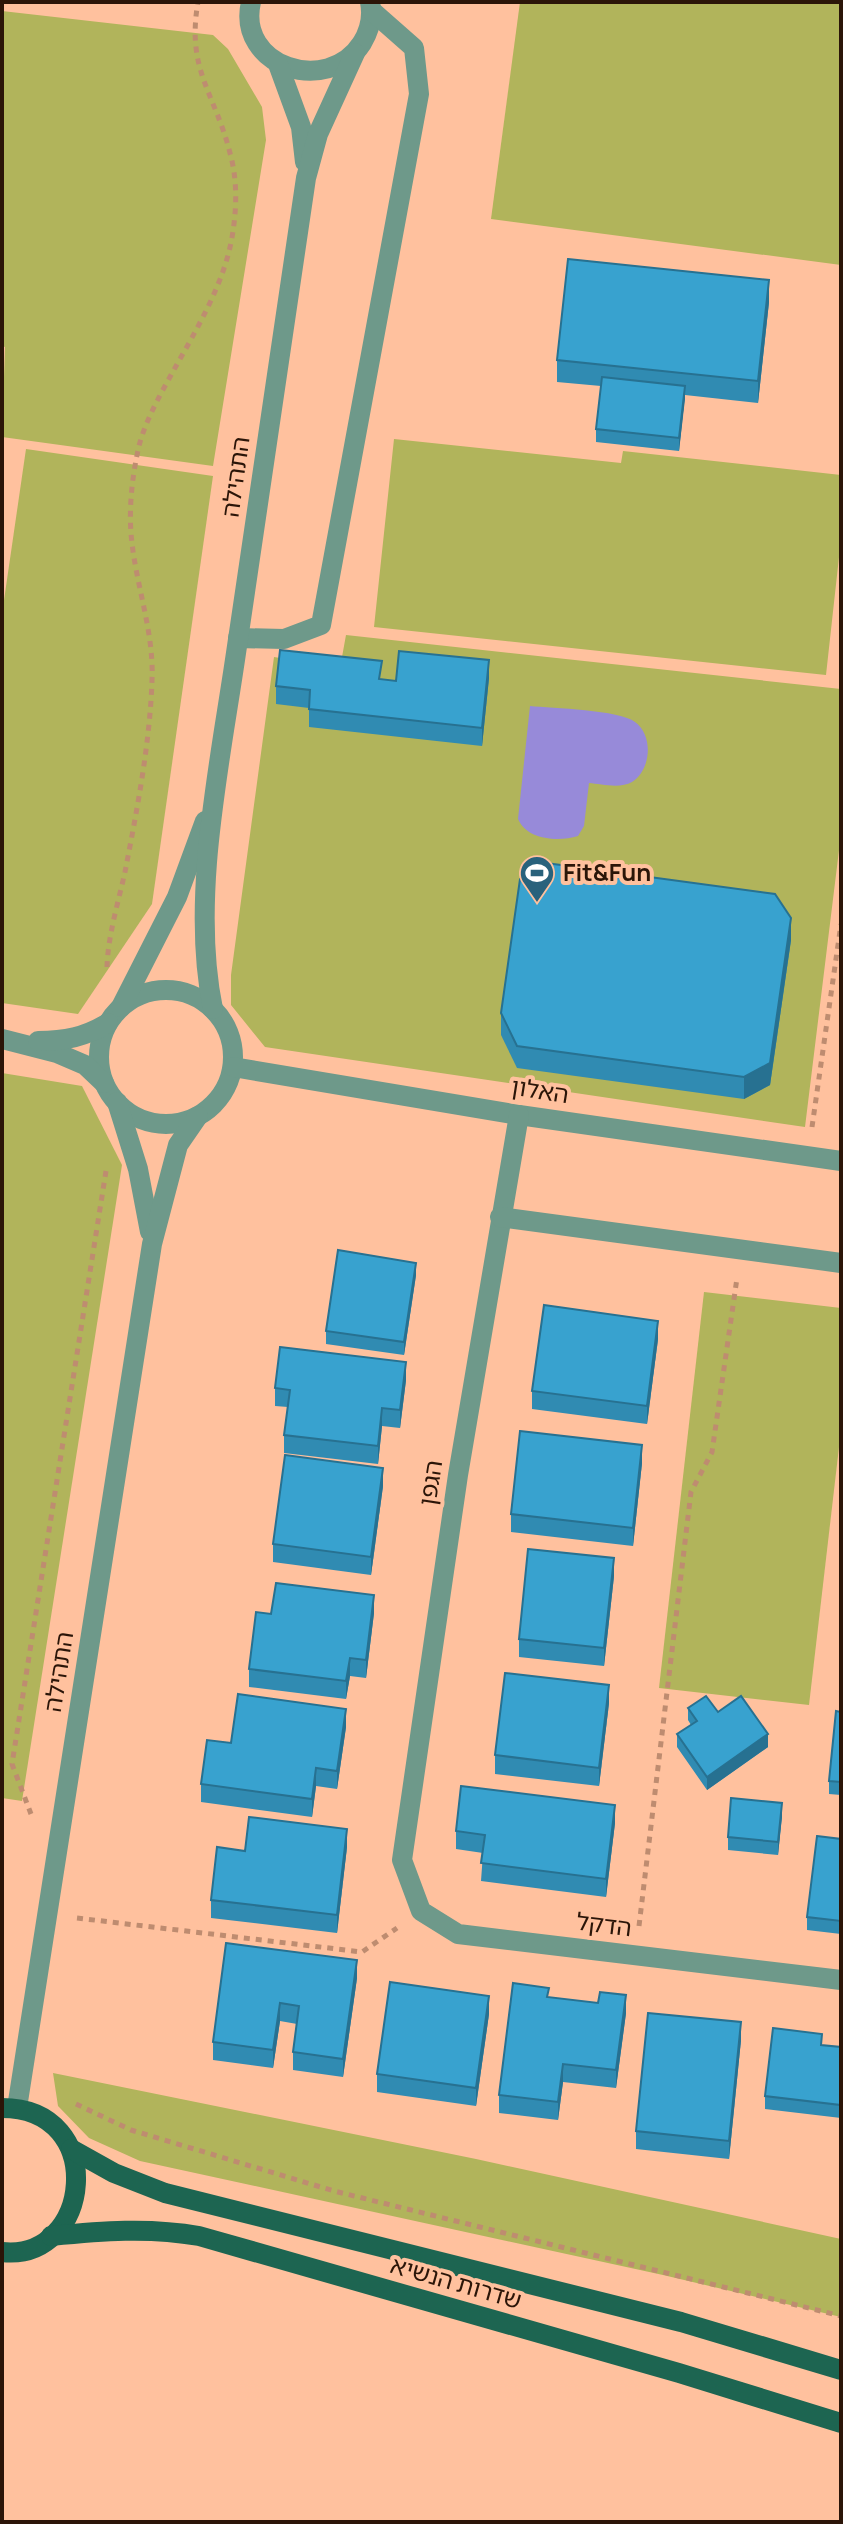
<svg xmlns="http://www.w3.org/2000/svg" width="843" height="2524" font-family="Manrope,'Noto Sans Hebrew',sans-serif">
<rect width="100%" height="100%" fill="#ffc19e"/>
<g fill="#b1b45b">
<path d="M 520,2 L 841,2 L 841,265 L 491,219 Z"/>
<path d="M 2,11 L 213,35 L 228,49 L 262,107 L 266,140 L 213,466 L 2,437 L 5,347 L 2,346 Z"/>
<path d="M 394,439 L 621,463 L 623,451 L 841,475 L 841,539 L 826,675 L 374,627 Z"/>
<path d="M 26,449 L 213,476 L 152,904 L 78,1014 L 2,1003 L 2,614 Z"/>
<path d="M 346,635 L 841,689 L 841,834 L 805,1127 L 265,1047 L 231,1005 L 231,975 L 274,657 L 340,668 Z"/>
<path d="M 2,1073 L 82,1086 L 122,1165 L 22,1801 L 2,1798 Z"/>
<path d="M 704,1292 L 841,1308 L 841,1430 L 809,1705 L 659,1688 Z"/>
<path d="M 53,2073 L 476,2159 L 841,2239 L 841,2317 L 663,2275 L 140,2161 L 89,2138 L 58,2106 Z"/>
</g>
<path fill="#978ad9" d="M 530,706 C 552,708 620,710 635,722 C 654,736 651,770 632,782 C 620,789 601,784 589,783 L 584,826 L 578,836 C 558,842 527,840 518,819 Z"/>
<g fill="none" stroke-linecap="round" stroke-linejoin="round">
<g stroke="#be8c70" stroke-width="5" stroke-dasharray="6 6" stroke-linecap="butt">
<path d="M 107,967 C 108,936 118,903 125,872 C 137,810 150,743 152,680 C 154,633 137,588 132,543 C 128,512 132,476 139,446 C 145,422 159,397 171,375 C 196,330 226,282 233,231 C 237,205 237,178 230,153 C 215,93 186,70 198,2"/>
<path d="M 812,1127 L 841,924"/>
<path d="M 31,1814 L 12,1764 L 106,1171"/>
<path d="M 77,1918 L 362,1952 L 397,1928"/>
<path d="M 639,1926 L 691,1492 L 712,1452 L 737,1278"/>
<path d="M 76,2104 L 131,2130 L 334,2191 L 841,2316"/>
</g>
<g stroke="#6e998a" stroke-width="20">
<path d="M 251,2 C 236,66 327,97 362,43 C 370,30 373,17 370,2"/>
<path d="M 278,64 L 301,127 L 305,162"/>
<path d="M 238,638 L 284,639 L 321,625 L 419,94 L 414,48 L 372,11"/>
<circle cx="166" cy="1057" r="67"/>
<path d="M 121,1007 L 177,897 L 205,821"/>
<path d="M 213,1009 C 190,899 220,764 236,653 C 259,495 283,336 306,178 L 318,134 L 355,53"/>
<path d="M 2,1039 L 57,1053 L 85,1065 L 104,1083"/>
<path d="M 38,1041 C 65,1041 85,1037 108,1023"/>
<path d="M 233,1067 L 519,1115 L 841,1161"/>
<path d="M 117,1102 L 138,1169 L 150,1232"/>
<path d="M 519,1115 L 458,1475 L 402,1860 L 421,1911 L 458,1934 L 841,1980"/>
<path d="M 500,1217 L 841,1263"/>
<path d="M 17,2108 L 152,1244 L 178,1145 L 198,1116"/>
</g>
<g stroke="#1d6551" stroke-width="20">
<path d="M 2,2108 C 109,2108 92,2262 2,2252"/>
<path d="M 71,2149 L 114,2173 L 165,2193 L 681,2322 L 841,2370"/>
<path d="M 51,2236 C 101,2231 149,2227 199,2236 L 679,2373 L 841,2423"/>
</g>
</g>
<g fill="#308bb2">
<path d="M 769,302 L 758,403 L 685,395 L 679,451 L 596,442 L 596,429 L 601,386 L 557,382 L 557,360 Z"/>
<path d="M 489,678 L 482,746 L 309,727 L 309,708 L 276,704 L 276,686 L 381,679 L 396,681 Z"/>
<path d="M 791,940 L 770,1085 L 744,1099 L 517,1068 L 501,1035 L 501,1013 Z"/>
<path d="M 416,1275 L 404,1355 L 326,1344 L 326,1331 Z"/>
<path d="M 658,1339 L 647,1424 L 532,1409 L 532,1391 Z"/>
<path d="M 406,1380 L 400,1428 L 382,1426 L 378,1464 L 284,1453 L 284,1435 L 288,1407 L 275,1406 L 275,1388 Z"/>
<path d="M 642,1463 L 633,1546 L 511,1532 L 511,1514 Z"/>
<path d="M 383,1486 L 371,1575 L 273,1562 L 273,1544 Z"/>
<path d="M 614,1576 L 604,1666 L 519,1657 L 519,1639 Z"/>
<path d="M 374,1613 L 366,1678 L 350,1676 L 346,1699 L 249,1687 L 249,1669 L 271,1614 Z"/>
<path d="M 841,1674 L 841,1702 L 839,1702 Z"/>
<path d="M 609,1703 L 599,1786 L 495,1774 L 495,1755 Z"/>
<path d="M 688,1708 L 718,1712 L 768,1747 L 707,1790 L 677,1747 L 677,1734 L 691,1725 L 688,1720 Z"/>
<path d="M 841,1712 L 841,1795 L 829,1794 L 829,1781 Z"/>
<path d="M 346,1727 L 337,1789 L 316,1786 L 312,1817 L 201,1802 L 201,1784 L 231,1743 Z"/>
<path d="M 782,1816 L 778,1855 L 728,1850 L 728,1837 Z"/>
<path d="M 615,1823 L 606,1897 L 481,1881 L 483,1853 L 456,1849 L 456,1831 Z"/>
<path d="M 841,1839 L 841,1934 L 807,1930 L 807,1917 Z"/>
<path d="M 347,1847 L 337,1933 L 211,1918 L 211,1900 L 245,1851 Z"/>
<path d="M 226,1943 L 357,1978 L 343,2077 L 293,2070 L 293,2052 L 297,2024 L 280,2021 L 273,2068 L 213,2060 L 213,2042 Z"/>
<path d="M 549,1998 L 626,2013 L 616,2088 L 563,2082 L 558,2120 L 499,2113 L 499,2095 Z"/>
<path d="M 489,2014 L 476,2106 L 377,2092 L 377,2074 Z"/>
<path d="M 741,2040 L 729,2159 L 636,2149 L 636,2131 Z"/>
<path d="M 822,2045 L 841,2047 L 841,2118 L 765,2109 L 765,2096 Z"/>
</g>
<g fill="#277191">
<path d="M 769,280 L 769,302 L 758,403 L 758,381 Z"/>
<path d="M 685,386 L 685,399 L 679,451 L 679,438 Z"/>
<path d="M 489,660 L 489,678 L 482,746 L 482,728 Z"/>
<path d="M 791,918 L 791,940 L 770,1085 L 744,1099 L 744,1077 Z"/>
<path d="M 416,1263 L 416,1275 L 404,1355 L 404,1342 Z"/>
<path d="M 658,1321 L 658,1339 L 647,1424 L 647,1406 Z"/>
<path d="M 406,1362 L 406,1380 L 400,1428 L 400,1410 Z"/>
<path d="M 382,1408 L 382,1426 L 378,1464 L 378,1446 Z"/>
<path d="M 642,1445 L 642,1463 L 633,1546 L 633,1528 Z"/>
<path d="M 383,1468 L 383,1486 L 371,1575 L 371,1557 Z"/>
<path d="M 614,1558 L 614,1576 L 604,1666 L 604,1648 Z"/>
<path d="M 374,1595 L 374,1613 L 366,1678 L 366,1660 Z"/>
<path d="M 350,1658 L 350,1676 L 346,1699 L 346,1681 Z"/>
<path d="M 609,1685 L 609,1703 L 599,1786 L 599,1768 Z"/>
<path d="M 346,1709 L 346,1727 L 337,1789 L 337,1771 Z"/>
<path d="M 768,1734 L 768,1747 L 707,1790 L 707,1777 Z"/>
<path d="M 316,1768 L 316,1786 L 312,1817 L 312,1799 Z"/>
<path d="M 782,1803 L 782,1816 L 778,1855 L 778,1842 Z"/>
<path d="M 615,1805 L 615,1823 L 606,1897 L 606,1879 Z"/>
<path d="M 347,1829 L 347,1847 L 337,1933 L 337,1915 Z"/>
<path d="M 357,1960 L 357,1978 L 343,2077 L 343,2059 Z"/>
<path d="M 626,1995 L 626,2013 L 616,2088 L 616,2070 Z"/>
<path d="M 489,1996 L 489,2014 L 476,2106 L 476,2088 Z"/>
<path d="M 280,2003 L 280,2021 L 273,2068 L 273,2050 Z"/>
<path d="M 741,2022 L 741,2040 L 729,2159 L 729,2141 Z"/>
<path d="M 563,2064 L 563,2082 L 558,2120 L 558,2102 Z"/>
</g>
<g fill="#38a2cf" stroke="#277191" stroke-width="2">
<path d="M 568,259 L 769,280 L 758,381 L 557,360 Z"/>
<path d="M 602,377 L 685,386 L 679,438 L 596,429 Z"/>
<path d="M 280,650 L 382,661 L 379,679 L 396,681 L 399,651 L 489,660 L 482,728 L 309,709 L 310,690 L 276,686 Z"/>
<path d="M 546,863 L 775,894 L 791,918 L 770,1063 L 744,1077 L 517,1046 L 501,1013 L 520,879 Z"/>
<path d="M 338,1250 L 416,1263 L 404,1342 L 326,1331 Z"/>
<path d="M 544,1305 L 658,1321 L 647,1406 L 532,1391 Z"/>
<path d="M 280,1347 L 406,1362 L 400,1410 L 382,1408 L 378,1446 L 284,1435 L 290,1390 L 275,1388 Z"/>
<path d="M 520,1431 L 642,1445 L 633,1528 L 511,1514 Z"/>
<path d="M 285,1455 L 383,1468 L 371,1557 L 273,1544 Z"/>
<path d="M 528,1549 L 614,1558 L 604,1648 L 519,1639 Z"/>
<path d="M 276,1583 L 374,1595 L 366,1660 L 350,1658 L 346,1681 L 249,1669 L 256,1612 L 271,1614 Z"/>
<path d="M 505,1673 L 609,1685 L 599,1768 L 495,1755 Z"/>
<path d="M 238,1694 L 346,1709 L 337,1771 L 316,1768 L 312,1799 L 201,1784 L 207,1740 L 231,1743 Z"/>
<path d="M 706,1696 L 718,1712 L 741,1696 L 768,1734 L 707,1777 L 677,1734 L 697,1721 L 688,1708 Z"/>
<path d="M 836,1711 L 841,1712 L 841,1782 L 829,1781 Z"/>
<path d="M 461,1786 L 615,1805 L 606,1879 L 481,1863 L 485,1835 L 456,1831 Z"/>
<path d="M 731,1798 L 782,1803 L 778,1842 L 728,1837 Z"/>
<path d="M 249,1817 L 347,1829 L 337,1915 L 211,1900 L 217,1847 L 245,1851 Z"/>
<path d="M 817,1836 L 841,1839 L 841,1921 L 807,1917 Z"/>
<path d="M 226,1943 L 357,1960 L 343,2059 L 293,2052 L 299,2006 L 280,2003 L 273,2050 L 213,2042 Z"/>
<path d="M 390,1982 L 489,1996 L 476,2088 L 377,2074 Z"/>
<path d="M 513,1983 L 549,1988 L 547,1997 L 598,2003 L 600,1992 L 626,1995 L 616,2070 L 563,2064 L 558,2102 L 499,2095 Z"/>
<path d="M 648,2013 L 741,2022 L 729,2141 L 636,2131 Z"/>
<path d="M 773,2028 L 822,2034 L 821,2045 L 841,2047 L 841,2105 L 765,2096 Z"/>
</g>
<defs>
<g id="stadium-pin" transform="scale(1.8)"><path d="M0 17L-7.5 6A9.5 9.5 0 1 1 7.5 6Z" fill="#29627c" stroke="#ffc19e"/><path d="M0-5a6.5 5 0 1 0 0 10a6.5 5 0 1 0 0-10ZM-3.5-1.8h7v3.6h-7Z" fill="#fff"/></g>
</defs>
<g fill-rule="evenodd">
<use href="#stadium-pin" x="537" y="873"/>
</g>
<g text-anchor="middle" stroke-width="8" stroke-linejoin="round" paint-order="stroke">
<g font-size="24" fill="#2b1508" stroke="#ffc19e">
<text transform="translate(236 477) rotate(-82)" y="8">התהילה</text>
<text transform="translate(540 1091) rotate(9)" y="8">האלון</text>
<text transform="translate(431 1483) rotate(-81)" y="8">הגפן</text>
<text transform="translate(59 1672) rotate(-81)" y="8">התהילה</text>
<text transform="translate(604 1925) rotate(7)" y="8">הדקל</text>
<text transform="translate(456 2283) rotate(16)" y="8">שדרות הנשיא</text>
</g>
<g font-size="24" font-weight="bold" fill="#2b1508" stroke="#ffc19e" text-anchor="start">
<text x="563" y="881">Fit&amp;Fun</text>
</g>
</g>
<rect width="843" height="2524" fill="none" stroke="#2b1508" stroke-width="8"/>
</svg>
